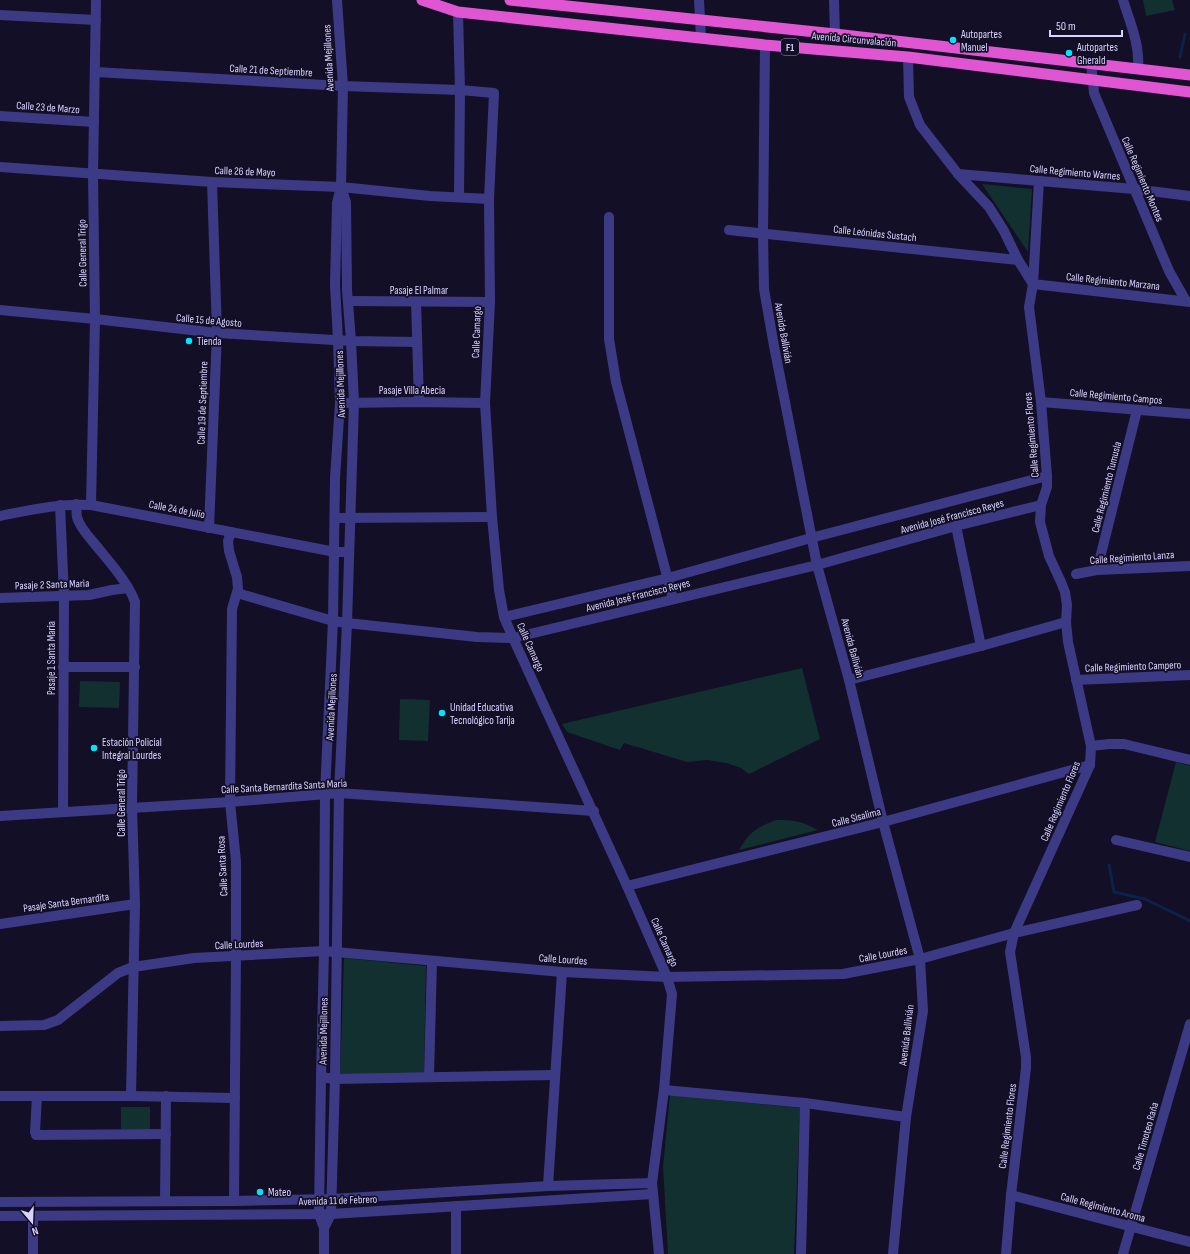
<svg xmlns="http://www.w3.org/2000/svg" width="1190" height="1254" font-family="'Sofia Sans Condensed',sans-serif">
<rect width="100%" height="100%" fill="#130f26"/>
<g fill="#12302f">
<path d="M 1143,0 L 1172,0 L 1175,10 L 1146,16 Z"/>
<path d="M 982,184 L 1032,189 L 1028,252 Z"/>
<path d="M 802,668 L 820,739 L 749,774 L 741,768 L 726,763 L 707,760 L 687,762 L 624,743 L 620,750 L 567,732 L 562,724 Z"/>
<path d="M 80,681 L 120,682 L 119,708 L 79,707 Z"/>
<path d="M 400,699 L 430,700 L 428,741 L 399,740 Z"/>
<path d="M 1176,762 L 1190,766 L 1190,851 L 1155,842 Z"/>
<path d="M 776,820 C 794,820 802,821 818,830 L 739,850 C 749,832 758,827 776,820 Z"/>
<path d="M 344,958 L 426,966 L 424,1073 L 340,1075 Z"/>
<path d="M 670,1095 L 800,1108 L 794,1254 L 668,1254 L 663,1167 Z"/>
<path d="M 121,1107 L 150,1107 L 150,1130 L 121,1129 Z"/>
</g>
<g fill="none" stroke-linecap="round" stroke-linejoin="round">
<g stroke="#0c2248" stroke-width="3">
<path d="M 1180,57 L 1185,34"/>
<path d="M 1109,865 L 1114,892 L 1145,899 L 1190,921"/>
</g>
<g stroke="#3d3a85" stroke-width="10">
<path d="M 699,0 L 701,37"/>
<path d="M 834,0 L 835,34"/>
<path d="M 1123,0 C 1130,22 1140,45 1138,68"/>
<path d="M 458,12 L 460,90 L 459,197"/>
<path d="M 0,15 L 96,20"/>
<path d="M 765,45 L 763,233 L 764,289 L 774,346 L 817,565 L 849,680 L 883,822 L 920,959 L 923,1011 L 906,1117 L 893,1254"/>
<path d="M 908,57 L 909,97 L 920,125 L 958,174 L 989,207 L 1004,231 L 1018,260 L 1033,284 L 1029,307 L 1041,402 L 1047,476 L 1047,487 L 1041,505 L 1040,522 L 1049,556 L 1061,582 L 1065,592 L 1067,605 L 1066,622 L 1068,642 L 1091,746 L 1090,765 L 1014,933 L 1010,952 L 1026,1057 L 1026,1068 L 1011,1195"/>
<path d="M 1091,63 L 1094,93 L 1169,271 L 1186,301"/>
<path d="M 95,72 L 343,86 L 460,90 L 494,93 L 489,199 L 490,302 L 485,403 L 492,517 L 499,590 L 504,617 L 513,638 L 627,886 L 667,977 L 672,994 L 664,1090 L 652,1183"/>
<path d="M 0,116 L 94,122"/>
<path d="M 0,167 L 212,182 L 341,187 L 430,196 L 489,199"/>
<path d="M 958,174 L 1134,189 L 1190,196"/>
<path d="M 1039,181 L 1033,284 L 1190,302"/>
<path d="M 609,217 L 609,339 L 616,382 L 673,599"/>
<path d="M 729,230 L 1018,260"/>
<path d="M 348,301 L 490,302"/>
<path d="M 416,302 L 419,402"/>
<path d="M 0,310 L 95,319 L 217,333 L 351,341 L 417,342"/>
<path d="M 1041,402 L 1190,414"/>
<path d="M 340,403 L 419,402 L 485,403"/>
<path d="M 76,504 C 77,508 76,513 77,517 C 79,526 88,536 94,543 C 107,559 128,582 135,602 L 132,807 L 135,904 L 131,1096"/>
<path d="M 60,505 L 64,596 L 63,812"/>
<path d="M 91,505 L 95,319 L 93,174 L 96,0"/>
<path d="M 0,516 C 30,510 60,503 91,505 L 335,552 L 349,552"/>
<path d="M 335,518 L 492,517"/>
<path d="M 956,526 L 981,646"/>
<path d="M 209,528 L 217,333 L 212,182"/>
<path d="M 231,532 L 228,541 L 229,551 L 237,577 L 238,589 L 232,609 L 230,802 L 236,861 L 236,956 L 234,1201"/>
<path d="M 1097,570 L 1137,410"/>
<path d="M 1076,574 L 1097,570 L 1190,566"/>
<path d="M 237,593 L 333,621 L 347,623 L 477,637 L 513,638 L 817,565 L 956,526 L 1041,505"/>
<path d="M 0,598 L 89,595 L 112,590 L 128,588"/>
<path d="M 504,617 L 668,578 L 811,538 L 1047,476"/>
<path d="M 63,667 L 135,667"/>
<path d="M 849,680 L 981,646 L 1066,622"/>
<path d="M 1076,680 L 1190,675"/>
<path d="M 1091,746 L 1109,744 L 1124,744 L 1190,760"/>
<path d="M 0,816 L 230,802 L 339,793 L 594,811"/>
<path d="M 1116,840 L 1190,857"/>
<path d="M 627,886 L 883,822 L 1090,765"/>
<path d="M 0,924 L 135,904"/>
<path d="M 0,1026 L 44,1025 L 58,1020 L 118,973 L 133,967 L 194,958 L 324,951 L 562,972 L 667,977 L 843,974 L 920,959 L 1014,933 L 1137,905"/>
<path d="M 321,1077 L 335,1079 L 555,1075"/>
<path d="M 429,1077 L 432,961"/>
<path d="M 664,1090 L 805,1103 L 906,1117"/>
<path d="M 0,1096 L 131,1096 L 235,1098"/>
<path d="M 37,1096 L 35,1132 L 36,1135 L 166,1134"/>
<path d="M 548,1186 L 562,972"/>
<path d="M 165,1201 L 166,1096"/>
<path d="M 319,1214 L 324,1228 L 331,1214"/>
<path d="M 33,1254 L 33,1216"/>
<path d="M 324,1254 L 324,1228"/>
<path d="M 456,1254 L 456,1206"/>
<path d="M 801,1254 L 805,1103"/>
<path d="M 1123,1254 L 1190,1024"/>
</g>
<g stroke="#3d3a85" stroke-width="10">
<path d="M 0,1202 L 234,1201 L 331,1199 L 548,1186 L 652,1183 L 659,1254"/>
<path d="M 319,1214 L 321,1077 L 324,951 L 325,793 L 333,621 L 335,478 L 340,403 L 338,340 L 335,285 L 337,203 L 341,187 L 343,86 L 337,0"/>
<path d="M 331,1214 L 335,1079 L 339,793 L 347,623 L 354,402 L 351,341 L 347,290 L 346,202 L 341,187"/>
<path d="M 0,1216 L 331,1214 L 653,1194"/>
<path d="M 1006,1254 L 1011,1195 L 1190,1242"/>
</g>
<g stroke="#e055d1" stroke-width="11">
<path d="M 422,0 L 458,12 L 765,45 L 908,57 L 1190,92"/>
<path d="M 510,0 L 835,34 L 1190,75"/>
</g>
</g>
<g fill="#00e5ff" stroke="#130f26" stroke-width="1.5">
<circle cx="953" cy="40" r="4"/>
<circle cx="1069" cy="53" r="4"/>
<circle cx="189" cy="341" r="4"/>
<circle cx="442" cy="713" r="4"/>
<circle cx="94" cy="748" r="4"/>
<circle cx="260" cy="1192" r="4"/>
</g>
<g text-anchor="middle" stroke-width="3.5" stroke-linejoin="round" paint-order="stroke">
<rect fill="#130f26" stroke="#9e99be" stroke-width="1" x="781" y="39" width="18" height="16" rx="3"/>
<g font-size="10" font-weight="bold" fill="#d9d4ff">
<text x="790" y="51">F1</text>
</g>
<g font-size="11" fill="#d9d4ff" stroke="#130f26" text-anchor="start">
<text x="961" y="38">Autopartes<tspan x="961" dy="13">Manuel</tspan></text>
<text x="1077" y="51">Autopartes<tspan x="1077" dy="13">Gherald</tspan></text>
<text x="197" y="345">Tienda</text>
<text x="450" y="711">Unidad Educativa<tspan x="450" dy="13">Tecnológico Tarija</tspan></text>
<text x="102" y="746">Estación Policial<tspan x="102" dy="13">Integral Lourdes</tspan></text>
<text x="268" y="1196">Mateo</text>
</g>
<g font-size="11" fill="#d9d4ff" stroke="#130f26">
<text transform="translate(854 39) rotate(5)" y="4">Avenida Circunvalación</text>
<text transform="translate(328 58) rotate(-93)" y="4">Avenida Mejillones</text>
<text transform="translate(271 70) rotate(3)" y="4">Calle 21 de Septiembre</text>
<text transform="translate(48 107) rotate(4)" y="4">Calle 23 de Marzo</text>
<text transform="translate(245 171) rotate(2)" y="4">Calle 26 de Mayo</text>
<text transform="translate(1075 172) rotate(5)" y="4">Calle Regimiento Warnes</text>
<text transform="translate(1143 179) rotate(67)" y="4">Calle Regimiento Montes</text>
<text transform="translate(875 233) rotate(6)" y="4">Calle Leónidas Sustach</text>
<text transform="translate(82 253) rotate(-91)" y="4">Calle General Trigo</text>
<text transform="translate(1113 281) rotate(6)" y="4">Calle Regimiento Marzana</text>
<text x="419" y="294">Pasaje El Palmar</text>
<text transform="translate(209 320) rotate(5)" y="4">Calle 15 de Agosto</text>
<text transform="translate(476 332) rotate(-88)" y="4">Calle Camargo</text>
<text transform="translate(784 333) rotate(80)" y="4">Avenida Ballivián</text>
<text transform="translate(340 384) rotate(-92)" y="4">Avenida Mejillones</text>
<text x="412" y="394">Pasaje Villa Abecia</text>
<text transform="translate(1116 396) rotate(5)" y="4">Calle Regimiento Campos</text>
<text transform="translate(202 403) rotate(-88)" y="4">Calle 19 de Septiembre</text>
<text transform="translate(1031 435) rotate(-95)" y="4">Calle Regimiento Flores</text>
<text transform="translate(1106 487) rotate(-76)" y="4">Calle Regimiento Tumusla</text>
<text transform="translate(177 509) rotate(11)" y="4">Calle 24 de Julio</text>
<text transform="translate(952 516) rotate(-15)" y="4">Avenida José Francisco Reyes</text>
<text transform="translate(1132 557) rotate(-4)" y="4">Calle Regimiento Lanza</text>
<text transform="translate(52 584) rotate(-2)" y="4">Pasaje 2 Santa Maria</text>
<text transform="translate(638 595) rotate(-14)" y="4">Avenida José Francisco Reyes</text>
<text transform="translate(531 647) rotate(66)" y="4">Calle Camargo</text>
<text transform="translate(853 648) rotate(75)" y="4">Avenida Ballivián</text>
<text transform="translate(51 658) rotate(-90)" y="4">Pasaje 1 Santa Maria</text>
<text transform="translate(1133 666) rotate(-2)" y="4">Calle Regimiento Campero</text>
<text transform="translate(331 707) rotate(-87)" y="4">Avenida Mejillones</text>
<text transform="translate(284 786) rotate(-3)" y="4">Calle Santa Bernardita Santa Maria</text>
<text transform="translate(1060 801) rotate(-67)" y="4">Calle Regimiento Flores</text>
<text transform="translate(121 803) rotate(-90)" y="4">Calle General Trigo</text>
<text transform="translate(856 817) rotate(-14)" y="4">Calle Sisalima</text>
<text transform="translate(222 866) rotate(-93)" y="4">Calle Santa Rosa</text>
<text transform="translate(66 902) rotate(-8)" y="4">Pasaje Santa Bernardita</text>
<text transform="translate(665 942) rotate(66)" y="4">Calle Camargo</text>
<text transform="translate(239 944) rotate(-3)" y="4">Calle Lourdes</text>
<text transform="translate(883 954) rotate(-11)" y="4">Calle Lourdes</text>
<text transform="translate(563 959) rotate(4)" y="4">Calle Lourdes</text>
<text transform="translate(323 1031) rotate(-89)" y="4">Avenida Mejillones</text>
<text transform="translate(906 1035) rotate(-83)" y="4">Avenida Ballivián</text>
<text transform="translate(1007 1126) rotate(-83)" y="4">Calle Regimiento Flores</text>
<text transform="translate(1145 1136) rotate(-74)" y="4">Calle Timoteo Raña</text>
<text transform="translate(338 1200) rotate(-2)" y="4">Avenida 11 de Febrero</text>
<text transform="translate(1103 1207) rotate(15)" y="4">Calle Regimiento Aroma</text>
</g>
</g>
<g transform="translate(32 1222) rotate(161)" stroke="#130f26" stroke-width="3" paint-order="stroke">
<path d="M0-3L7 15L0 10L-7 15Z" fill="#d9d4ff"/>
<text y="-6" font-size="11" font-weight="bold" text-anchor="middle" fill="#d9d4ff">N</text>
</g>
<path d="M1050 30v6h72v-6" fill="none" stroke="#d9d4ff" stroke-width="2"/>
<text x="1056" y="30" font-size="12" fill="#d9d4ff" stroke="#130f26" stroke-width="3" paint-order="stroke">50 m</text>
</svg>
